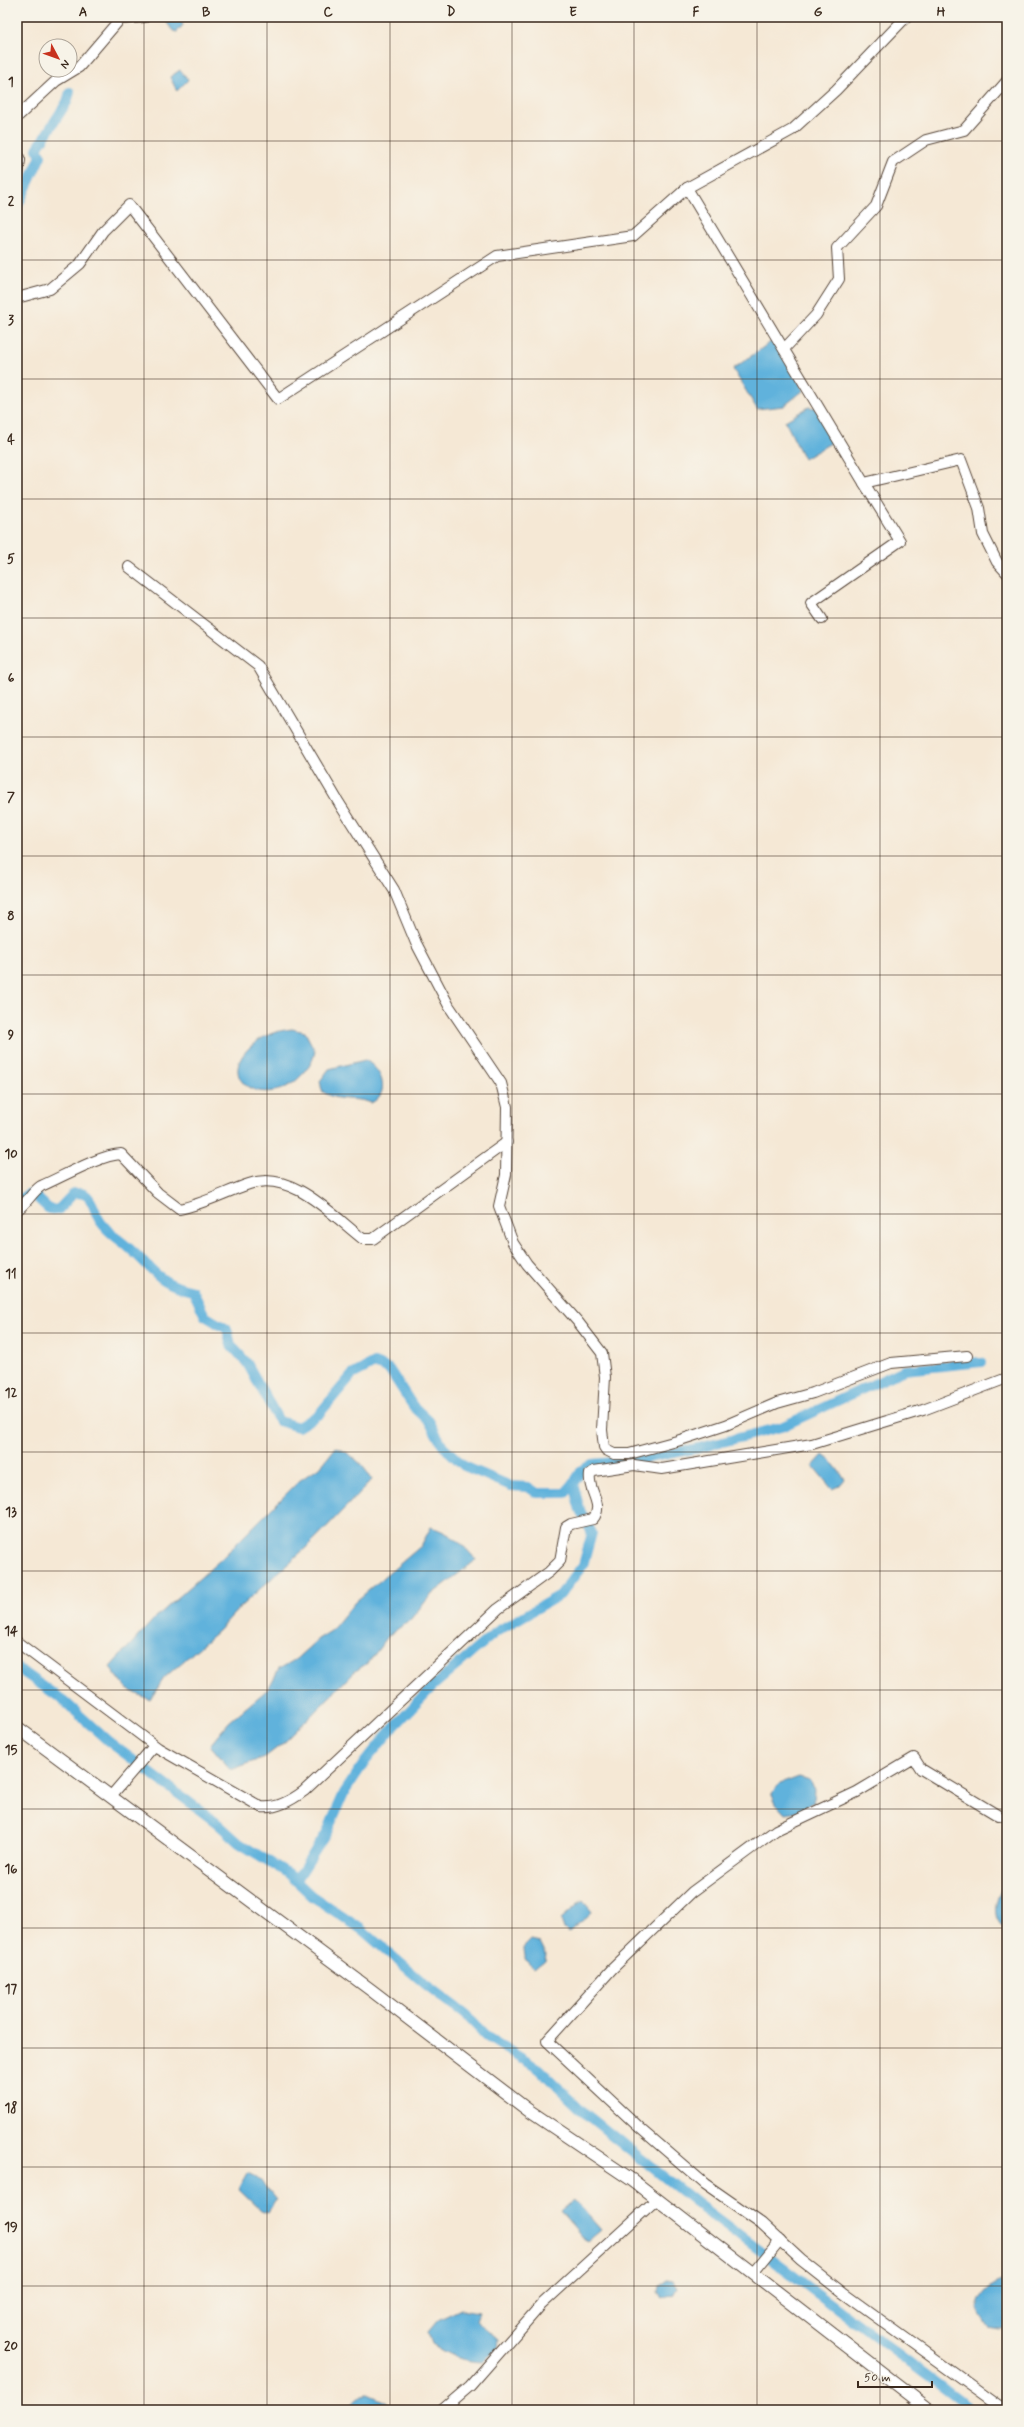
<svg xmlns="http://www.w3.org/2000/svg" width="1024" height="2427" font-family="Mynerve,sans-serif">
<rect width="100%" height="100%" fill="#f7f3e8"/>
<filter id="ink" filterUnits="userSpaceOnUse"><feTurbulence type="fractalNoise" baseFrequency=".025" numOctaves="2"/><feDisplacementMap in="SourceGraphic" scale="8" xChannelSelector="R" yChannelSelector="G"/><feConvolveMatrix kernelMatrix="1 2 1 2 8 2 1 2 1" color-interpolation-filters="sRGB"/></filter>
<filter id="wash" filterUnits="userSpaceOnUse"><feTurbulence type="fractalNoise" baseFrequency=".012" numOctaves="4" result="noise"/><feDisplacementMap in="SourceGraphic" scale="16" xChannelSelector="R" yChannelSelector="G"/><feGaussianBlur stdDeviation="0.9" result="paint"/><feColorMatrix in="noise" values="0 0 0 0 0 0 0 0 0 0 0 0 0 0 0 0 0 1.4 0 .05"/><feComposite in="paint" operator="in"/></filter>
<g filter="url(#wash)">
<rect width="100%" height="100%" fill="#f5e8d5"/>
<g fill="#60b2dc" stroke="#4e6e7d">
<path d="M 179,17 L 183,25 L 177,32 L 173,31 L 163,17 Z"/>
<path d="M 180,70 L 188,80 L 177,91 L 170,77 Z"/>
<path d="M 772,341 L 804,390 L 784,406 L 757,409 L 733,369 Z"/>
<path d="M 809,407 L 816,408 L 834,441 L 804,459 L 785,421 Z"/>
<path d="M 292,1029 L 305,1032 L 315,1051 C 313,1062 308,1069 300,1077 C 267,1110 215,1082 249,1048 C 262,1036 274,1031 292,1029 Z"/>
<path d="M 365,1060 C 381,1068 392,1093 371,1103 C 354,1096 337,1103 322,1091 L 320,1081 L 329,1069 Z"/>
<path d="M 336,1447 C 353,1455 363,1464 372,1480 L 309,1545 L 241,1606 L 219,1630 L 164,1678 L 150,1700 L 127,1689 L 110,1667 L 154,1619 L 219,1561 L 299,1481 L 322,1465 Z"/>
<path d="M 823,1455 L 831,1461 L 845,1479 L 839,1486 L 832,1489 L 813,1466 Z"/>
<path d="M 431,1527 C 451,1533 463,1544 476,1560 L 431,1595 L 409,1621 L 389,1635 L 369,1662 L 354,1672 L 286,1741 L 265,1757 L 231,1770 L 210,1745 L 229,1722 L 268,1689 L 279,1669 L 296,1659 L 318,1639 L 331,1631 L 355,1602 L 421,1546 Z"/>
<path d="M 799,1777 L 809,1780 L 815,1789 L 814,1802 L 798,1812 L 785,1814 L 776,1804 L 771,1793 L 780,1784 Z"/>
<path d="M 1007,1881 L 1007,1929 C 988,1917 996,1896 1007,1881 Z"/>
<path d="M 583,1900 L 592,1912 L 569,1933 L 564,1929 L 561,1919 Z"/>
<path d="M 531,1940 L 540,1942 L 546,1954 L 545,1960 L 534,1969 C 527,1962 523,1959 523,1948 Z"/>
<path d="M 248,2173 L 260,2180 L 276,2200 L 268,2212 L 261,2210 L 239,2189 Z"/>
<path d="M 574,2199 L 601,2230 L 587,2242 L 560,2211 Z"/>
<path d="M 667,2280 L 673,2281 L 677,2288 L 673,2295 L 663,2299 L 658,2293 L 659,2286 Z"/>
<path d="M 1001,2281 L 1007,2285 L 1007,2328 L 1000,2329 L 988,2327 L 977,2309 C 980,2295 988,2287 1001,2281 Z"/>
<path d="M 461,2309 L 479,2312 L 476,2320 L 499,2340 L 498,2348 L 483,2362 C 463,2362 448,2354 432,2344 L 428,2332 L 438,2320 Z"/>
<path d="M 368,2394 L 386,2402 L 393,2410 L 350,2410 C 351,2401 359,2395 368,2394 Z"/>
</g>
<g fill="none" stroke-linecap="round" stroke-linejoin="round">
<g stroke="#60b2dc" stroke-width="10">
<path d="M 17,208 L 41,156 L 37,149 L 67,102 L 70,92"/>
<path d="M 34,1195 L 49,1209 L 58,1210 L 74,1193 C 79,1193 85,1193 88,1197 C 94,1203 95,1214 100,1221 C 108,1233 119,1239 129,1248 C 155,1270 157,1283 193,1291 L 205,1316 L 227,1329 L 231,1345 L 247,1363 L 279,1421 L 298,1427 L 319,1414 L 352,1375 L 374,1363 L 389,1369 L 413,1406 L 429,1421 L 443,1446 L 464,1466 L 511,1486 L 528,1487 L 537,1493 L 565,1493 L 573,1484 L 581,1471 L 592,1464 L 636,1460 L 699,1448 L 781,1427 L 904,1370 L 981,1362"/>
<path d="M 17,1201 L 28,1194"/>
<path d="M 17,1668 L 63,1700 L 108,1741 L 217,1823 L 239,1843 L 289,1874 L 312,1896 L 361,1929 L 425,1984 L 465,2014 L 487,2037 L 539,2069 L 587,2115 L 695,2202 L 973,2410"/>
<path d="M 296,1881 L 327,1832 L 344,1793 L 364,1763 L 391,1730 L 433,1686 L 496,1632 L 560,1595 L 583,1565 L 592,1533 L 580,1510 L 573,1484"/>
</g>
</g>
</g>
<g filter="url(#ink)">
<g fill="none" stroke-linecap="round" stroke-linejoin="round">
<g stroke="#574639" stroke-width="12">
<g id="minor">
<path d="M 17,117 L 56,81 L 79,67 L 120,19 L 145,17"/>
<path d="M 17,152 L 20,160 L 17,181"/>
<path d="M 687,188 L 864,483 L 961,460 L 979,508 L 983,534 L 997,562 L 1007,573"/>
<path d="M 17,298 L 50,289 L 80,264 L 103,231 L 129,205 L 278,399 L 497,256 L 633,236 L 687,188 L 792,130 L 836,90 L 906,17"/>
<path d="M 784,349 L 816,315 L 839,279 L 837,248 L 876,206 L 893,162 L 926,140 L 964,130 L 1007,81"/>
<path d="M 129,567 L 258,666 L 339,803 L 394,890 L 416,943 L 449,1006 L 501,1083 L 507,1107 L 506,1175 L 499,1206 L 513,1243 L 527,1264 L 578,1322 L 602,1353 L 605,1377 L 602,1430 L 604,1447 L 606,1450 L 614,1454 L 629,1454 L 677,1441 L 726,1425 L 777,1403 L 813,1393 L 891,1363 L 967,1356"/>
<path d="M 822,619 L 811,603 L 900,541 L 864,483"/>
<path d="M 17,1210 C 28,1202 32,1192 41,1186 C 62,1177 100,1155 121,1154 L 158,1193 L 179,1209 C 204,1204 225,1192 249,1184 C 291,1169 332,1215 363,1239 L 373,1239 L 507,1142"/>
<path d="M 17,1642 L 158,1748 L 261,1807 C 276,1809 292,1800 304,1791 L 498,1609 L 549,1572 L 560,1561 L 566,1527 L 571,1524 L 593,1519 C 605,1504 587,1491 590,1474 L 594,1471 L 634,1465 L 662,1469 L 812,1444 L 923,1410 L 1007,1378"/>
<path d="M 111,1796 L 154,1746"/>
<path d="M 999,1816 L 921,1769 L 914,1758 L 857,1792 L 776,1830 L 692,1892 L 612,1969 L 547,2041 L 640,2128 L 705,2184 L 761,2223 L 801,2260 L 843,2293 L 1005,2410"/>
<path d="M 753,2273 L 780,2240"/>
<path d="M 442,2410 L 470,2386 L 541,2305 L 657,2199"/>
</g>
</g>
<g stroke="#574639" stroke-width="14">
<path id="tertiary" d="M 17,1727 L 371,1990 L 528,2110 L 632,2180 L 930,2410"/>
</g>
<use href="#minor" stroke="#fff" stroke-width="10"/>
<use href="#tertiary" stroke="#fff" stroke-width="12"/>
</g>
</g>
<path fill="none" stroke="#3b2a1e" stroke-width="1" stroke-opacity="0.55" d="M 144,17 L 144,2410M 267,17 L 267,2410M 390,17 L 390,2410M 512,17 L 512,2410M 634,17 L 634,2410M 757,17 L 757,2410M 880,17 L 880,2410M 17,141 L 1007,141M 17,260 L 1007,260M 17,379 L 1007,379M 17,499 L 1007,499M 17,618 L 1007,618M 17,737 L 1007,737M 17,856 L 1007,856M 17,975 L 1007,975M 17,1094 L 1007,1094M 17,1214 L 1007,1214M 17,1333 L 1007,1333M 17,1452 L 1007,1452M 17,1571 L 1007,1571M 17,1690 L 1007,1690M 17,1809 L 1007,1809M 17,1928 L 1007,1928M 17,2048 L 1007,2048M 17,2167 L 1007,2167M 17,2286 L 1007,2286"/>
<rect width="1024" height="2427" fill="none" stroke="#f7f3e8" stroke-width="44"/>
<g transform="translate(58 58) rotate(131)"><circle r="19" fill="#f7f3e8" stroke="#aca397"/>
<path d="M0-3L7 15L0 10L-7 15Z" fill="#c8321e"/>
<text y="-6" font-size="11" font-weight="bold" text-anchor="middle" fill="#3b2a1e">N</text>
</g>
<path d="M858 2381v6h74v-6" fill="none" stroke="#3b2a1e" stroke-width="2"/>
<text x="864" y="2381" font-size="12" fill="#3b2a1e" stroke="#f7f3e8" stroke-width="3" paint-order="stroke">50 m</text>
<rect x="22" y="22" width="980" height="2383" fill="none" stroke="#3b2a1e" stroke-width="1.5"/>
<g font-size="13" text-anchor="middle" font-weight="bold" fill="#3b2a1e">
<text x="83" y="16">A</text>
<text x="206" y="16">B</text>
<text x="328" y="16">C</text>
<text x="451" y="16">D</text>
<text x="573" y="16">E</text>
<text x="696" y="16">F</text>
<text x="818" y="16">G</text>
<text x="941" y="16">H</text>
<text x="11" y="86">1</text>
<text x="11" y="205">2</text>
<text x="11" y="324">3</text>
<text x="11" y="444">4</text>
<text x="11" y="563">5</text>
<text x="11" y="682">6</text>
<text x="11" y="801">7</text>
<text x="11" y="920">8</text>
<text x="11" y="1039">9</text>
<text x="11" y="1158">10</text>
<text x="11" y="1278">11</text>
<text x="11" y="1397">12</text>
<text x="11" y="1516">13</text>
<text x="11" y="1635">14</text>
<text x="11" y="1754">15</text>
<text x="11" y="1873">16</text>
<text x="11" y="1993">17</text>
<text x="11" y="2112">18</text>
<text x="11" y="2231">19</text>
<text x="11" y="2350">20</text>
</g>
</svg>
